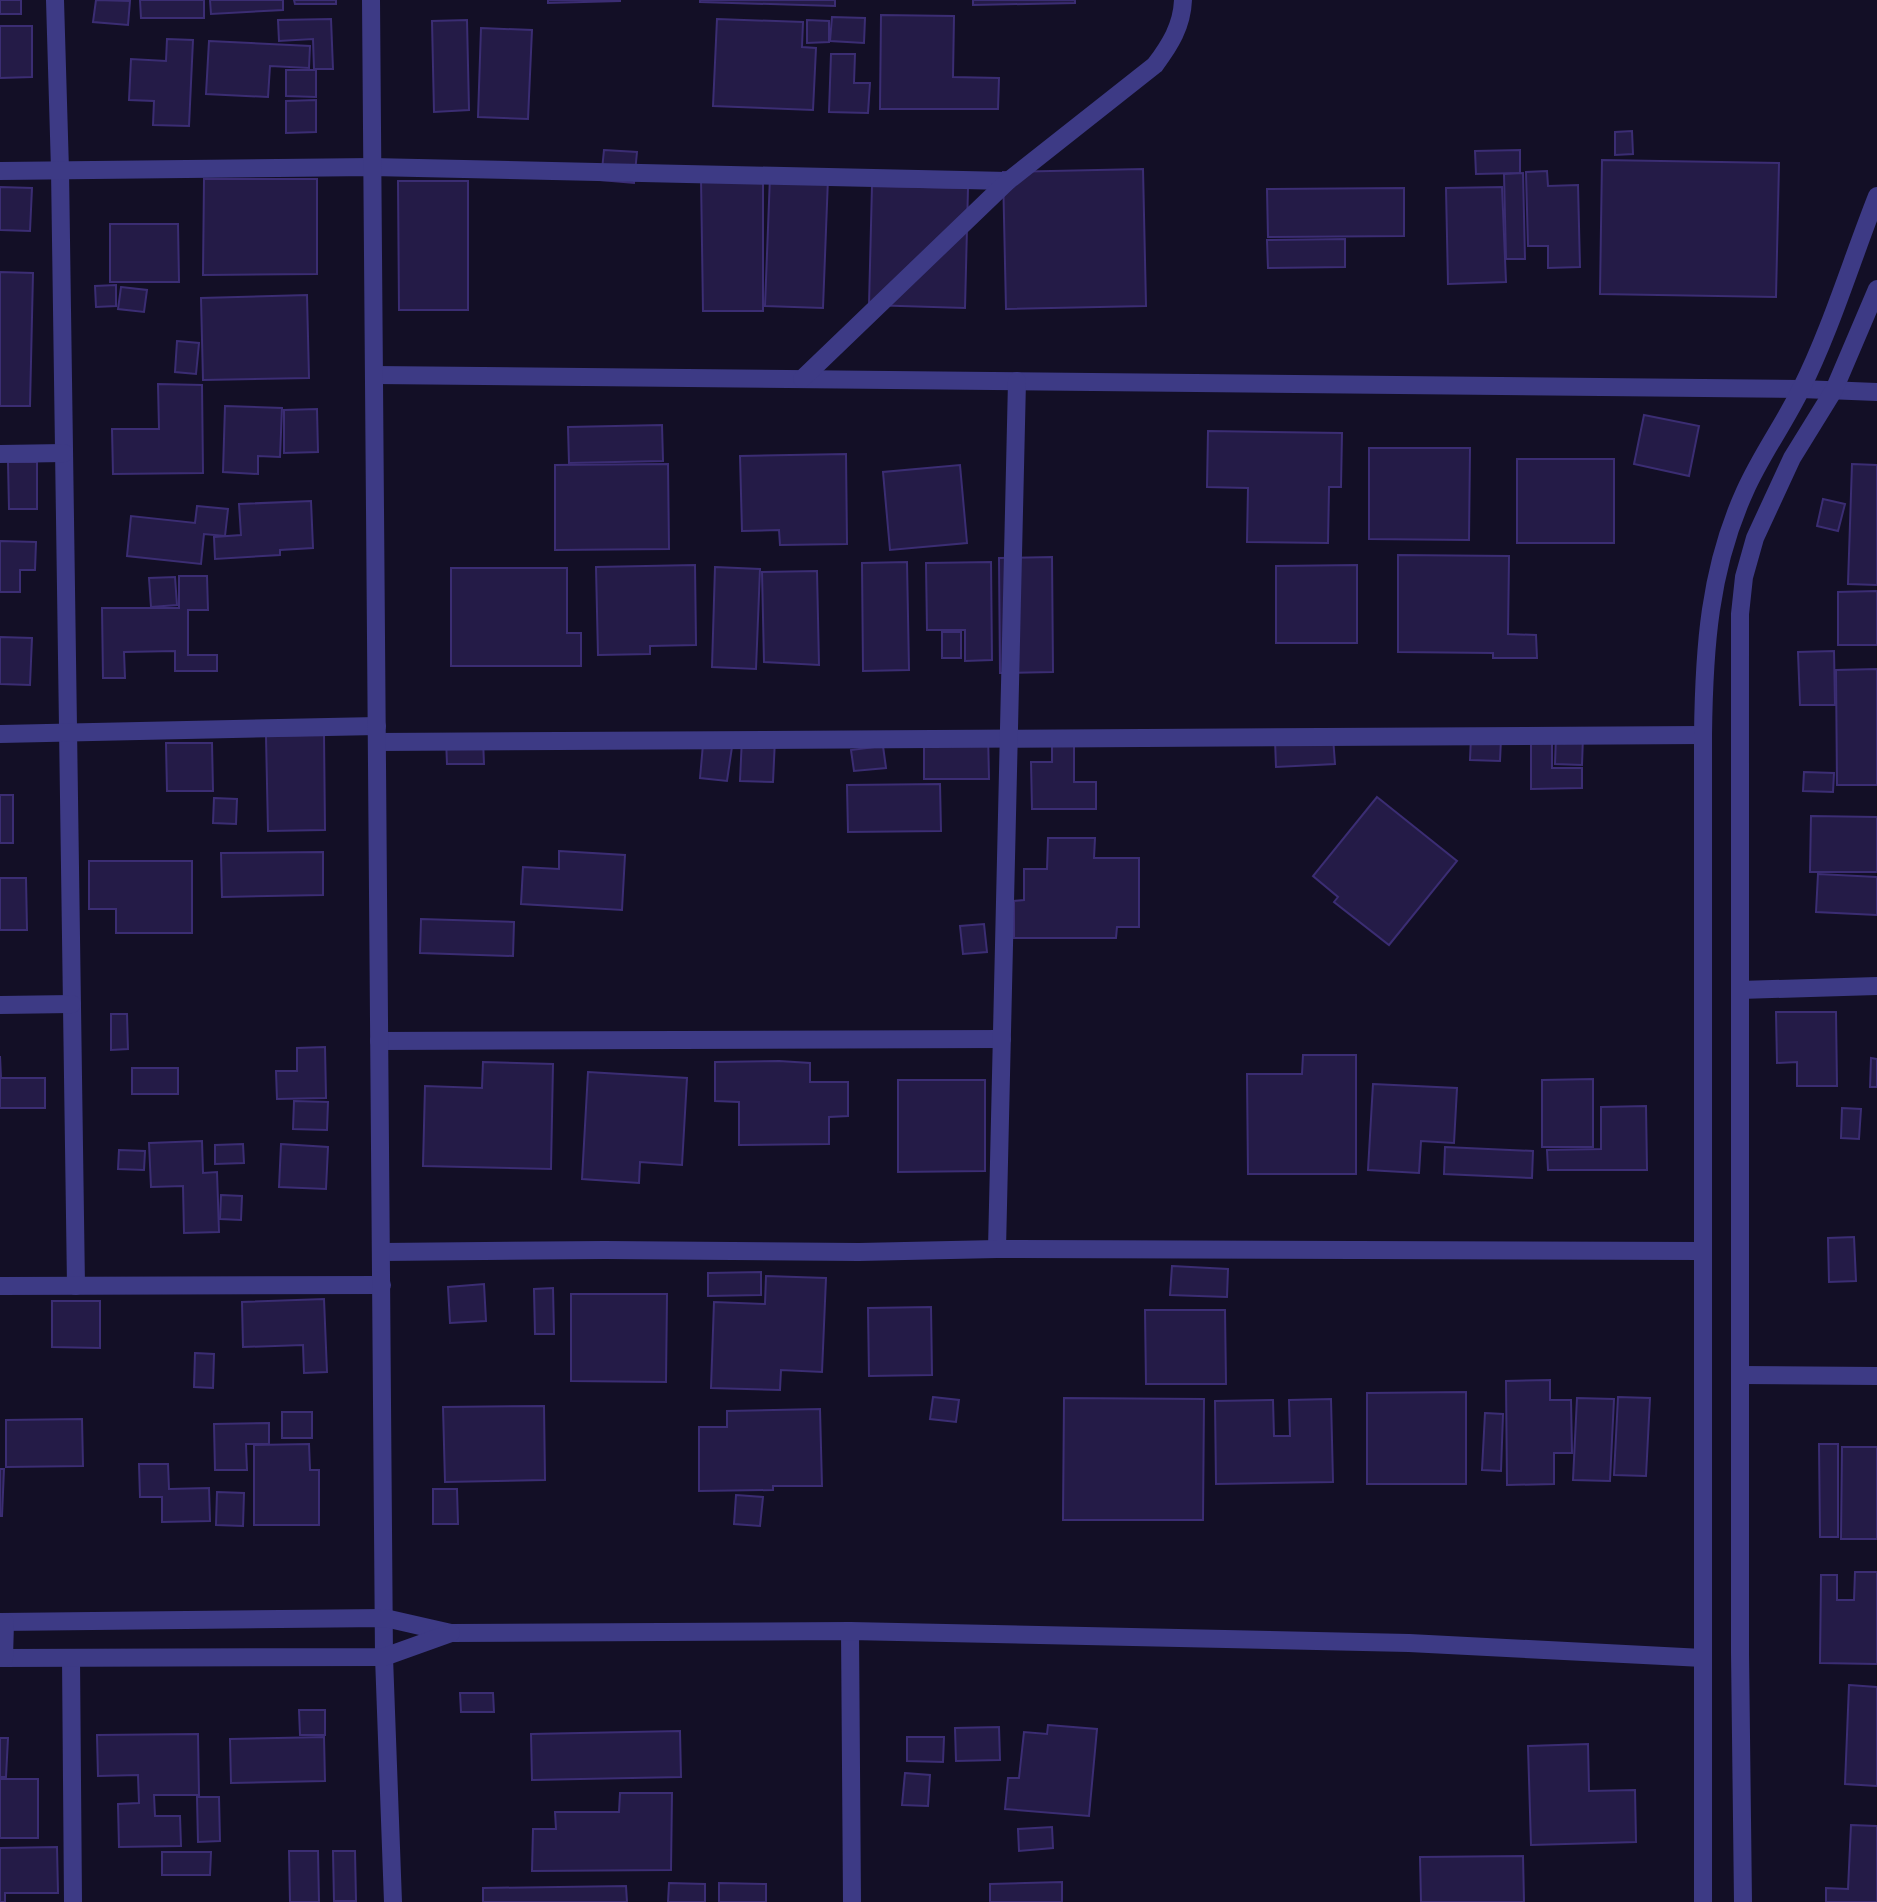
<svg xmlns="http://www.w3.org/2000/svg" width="1877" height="1902" font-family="Arial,sans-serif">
<rect width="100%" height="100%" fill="#130f26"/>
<g fill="#241b47" stroke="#3b2d73" stroke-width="2">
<rect x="0" y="0" width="21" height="14"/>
<path d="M 96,0 L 130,1 L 128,25 L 93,22 Z"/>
<path d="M 140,0 L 204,0 L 204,18 L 141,18 Z"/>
<path d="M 210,0 L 283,0 L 283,10 L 211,14 Z"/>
<path d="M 294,0 L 336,0 L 336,4 L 295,4 Z"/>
<path d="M 548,0 L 620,0 L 620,1 L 548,3 Z"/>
<path d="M 700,0 L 835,0 L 835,6 L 700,2 Z"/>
<path d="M 973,0 L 1075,0 L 1075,3 L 973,5 Z"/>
<path d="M 881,15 L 954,16 L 953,77 L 999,78 L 998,109 L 880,109 Z"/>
<path d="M 832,17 L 865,18 L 864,43 L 830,41 Z"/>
<path d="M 331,19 L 333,69 L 314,69 L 313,39 L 279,41 L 278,20 Z"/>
<path d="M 717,19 L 803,22 L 802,47 L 816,48 L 813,110 L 713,106 Z"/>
<path d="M 467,20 L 469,110 L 434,112 L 432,21 Z"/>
<path d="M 807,20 L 829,21 L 829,42 L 807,43 Z"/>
<path d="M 0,26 L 32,26 L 32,77 L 0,78 Z"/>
<path d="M 481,28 L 532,30 L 528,119 L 478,117 Z"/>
<path d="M 167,39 L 193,40 L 189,126 L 153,125 L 154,101 L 129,100 L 131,59 L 166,61 Z"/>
<path d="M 209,41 L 310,46 L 309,68 L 270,66 L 268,97 L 206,94 Z"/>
<path d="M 831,54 L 855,54 L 854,83 L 870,83 L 868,113 L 829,112 Z"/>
<path d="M 286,70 L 316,70 L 316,97 L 286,96 Z"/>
<path d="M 316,100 L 316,132 L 286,133 L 286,101 Z"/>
<path d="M 1632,131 L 1633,154 L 1615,155 L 1615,132 Z"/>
<path d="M 604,150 L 637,152 L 634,183 L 601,180 Z"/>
<path d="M 1520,150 L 1520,173 L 1476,174 L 1475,151 Z"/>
<path d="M 1602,160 L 1779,163 L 1776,297 L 1600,294 Z"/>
<path d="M 1143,169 L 1146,306 L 1006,309 L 1003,172 Z"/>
<path d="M 1547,171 L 1548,186 L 1578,185 L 1580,267 L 1548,268 L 1548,246 L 1528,246 L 1526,172 Z"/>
<path d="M 1523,173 L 1525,259 L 1506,259 L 1504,174 Z"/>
<path d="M 770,176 L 828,178 L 823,308 L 765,306 Z"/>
<path d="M 763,177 L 763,311 L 703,311 L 701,178 Z"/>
<path d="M 204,179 L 317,179 L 317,274 L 203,275 Z"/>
<path d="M 398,181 L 468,181 L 468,310 L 399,310 Z"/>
<path d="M 872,186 L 968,188 L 965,308 L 869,305 Z"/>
<path d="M 0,187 L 32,188 L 30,231 L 0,230 Z"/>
<path d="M 1502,187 L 1506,282 L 1448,284 L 1446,188 Z"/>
<path d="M 1404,188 L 1404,236 L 1268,237 L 1267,189 Z"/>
<path d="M 110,224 L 178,224 L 179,282 L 110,282 Z"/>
<path d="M 1345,239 L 1345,267 L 1268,268 L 1267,240 Z"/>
<path d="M 0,272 L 33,273 L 30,406 L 0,406 Z"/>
<path d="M 116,285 L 116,306 L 96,307 L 95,286 Z"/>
<path d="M 121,287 L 147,290 L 144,312 L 118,309 Z"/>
<path d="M 307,295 L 309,378 L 203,380 L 201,298 Z"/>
<path d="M 177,341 L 199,343 L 196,374 L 175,372 Z"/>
<path d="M 158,384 L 202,385 L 203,473 L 113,474 L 112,429 L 159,429 Z"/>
<path d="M 225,406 L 282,408 L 280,457 L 258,456 L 258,474 L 223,472 Z"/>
<path d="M 317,409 L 318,452 L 284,453 L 284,410 Z"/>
<path d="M 1644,415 L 1699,426 L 1689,476 L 1634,464 Z"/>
<path d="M 662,425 L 663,461 L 569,463 L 568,427 Z"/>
<path d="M 1208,431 L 1342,433 L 1341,487 L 1329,487 L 1328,543 L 1247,542 L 1248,488 L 1207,487 Z"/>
<path d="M 1369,448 L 1470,448 L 1469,540 L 1369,539 Z"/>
<path d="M 846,454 L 847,544 L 780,545 L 779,530 L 742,531 L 740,456 Z"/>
<rect x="1517" y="459" width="97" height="84"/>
<path d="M 8,462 L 37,462 L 37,509 L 9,509 Z"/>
<path d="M 668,464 L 669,549 L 555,550 L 555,465 Z"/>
<path d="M 1852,464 L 1877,465 L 1877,585 L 1848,584 Z"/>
<path d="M 960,465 L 967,543 L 890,550 L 883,472 Z"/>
<path d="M 1823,499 L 1845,504 L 1838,531 L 1817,526 Z"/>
<path d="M 311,501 L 313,548 L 280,550 L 280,555 L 215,559 L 214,537 L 241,535 L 239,504 Z"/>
<path d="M 197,506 L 228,509 L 225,536 L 204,534 L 201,564 L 127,556 L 131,516 L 195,523 Z"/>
<path d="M 0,541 L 36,542 L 35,570 L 20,570 L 20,592 L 0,592 Z"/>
<path d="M 1398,555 L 1509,556 L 1508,634 L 1536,635 L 1537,658 L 1493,658 L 1493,653 L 1398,652 Z"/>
<path d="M 1052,557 L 1053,672 L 1000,673 L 999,558 Z"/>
<path d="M 907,562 L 909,670 L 863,671 L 862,563 Z"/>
<path d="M 991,562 L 992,660 L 965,661 L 965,630 L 927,630 L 926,563 Z"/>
<path d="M 695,565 L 696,645 L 650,646 L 650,654 L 598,655 L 596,567 Z"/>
<path d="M 1357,565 L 1357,643 L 1276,643 L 1276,566 Z"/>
<path d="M 715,567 L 760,569 L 756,669 L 712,667 Z"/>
<path d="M 451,568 L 567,568 L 567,633 L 581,633 L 581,666 L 451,666 Z"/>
<path d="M 817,571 L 819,665 L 764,662 L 762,572 Z"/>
<path d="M 179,576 L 207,576 L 208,610 L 188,610 L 188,655 L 217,655 L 217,671 L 175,671 L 175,651 L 124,652 L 125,678 L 103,678 L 102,608 L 179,608 Z"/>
<path d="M 175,577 L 177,605 L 151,607 L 149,578 Z"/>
<path d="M 1877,591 L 1877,645 L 1838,645 L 1838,592 Z"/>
<rect x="942" y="632" width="19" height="26"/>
<path d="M 0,637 L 32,638 L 30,685 L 0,684 Z"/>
<path d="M 1834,651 L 1835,705 L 1800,705 L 1798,652 Z"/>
<path d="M 1877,669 L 1877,785 L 1837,785 L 1836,670 Z"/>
<path d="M 924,732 L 988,732 L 989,779 L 924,779 Z"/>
<path d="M 324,735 L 325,830 L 268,831 L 266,736 Z"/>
<path d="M 1556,735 L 1583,736 L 1582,765 L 1555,764 Z"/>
<path d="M 742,737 L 775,739 L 773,782 L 740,781 Z"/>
<path d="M 1052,737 L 1074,737 L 1074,782 L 1096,782 L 1096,809 L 1032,809 L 1031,762 L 1052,762 Z"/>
<path d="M 1333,737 L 1335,764 L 1276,767 L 1275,740 Z"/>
<path d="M 1471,737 L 1501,739 L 1500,761 L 1470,760 Z"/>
<path d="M 446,739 L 483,739 L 484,764 L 447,764 Z"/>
<path d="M 1552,739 L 1552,768 L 1582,768 L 1582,788 L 1531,789 L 1531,740 Z"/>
<path d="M 166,743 L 212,743 L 213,791 L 167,791 Z"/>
<path d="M 703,744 L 732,747 L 727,781 L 700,778 Z"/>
<path d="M 883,746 L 886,768 L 854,771 L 851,750 Z"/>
<path d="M 1804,772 L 1834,773 L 1833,792 L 1803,791 Z"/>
<path d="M 940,784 L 941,831 L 848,832 L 847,785 Z"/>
<rect x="0" y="795" width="13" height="48"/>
<path d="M 1377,797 L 1457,861 L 1389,945 L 1334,902 L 1338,897 L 1313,876 Z"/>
<path d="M 214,798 L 237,799 L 236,824 L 213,823 Z"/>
<path d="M 1811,816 L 1877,817 L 1877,872 L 1810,872 Z"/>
<path d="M 1048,838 L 1095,838 L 1094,858 L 1139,858 L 1139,927 L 1117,927 L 1116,938 L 1014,938 L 1014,901 L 1024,900 L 1024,869 L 1047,869 Z"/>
<path d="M 559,851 L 625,855 L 622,910 L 521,904 L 523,867 L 559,869 Z"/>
<path d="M 323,852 L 323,895 L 222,897 L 221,853 Z"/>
<path d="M 89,861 L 192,861 L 192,933 L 116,933 L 116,909 L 89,909 Z"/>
<path d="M 1818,874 L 1877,877 L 1877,915 L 1816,912 Z"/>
<path d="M 0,878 L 26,878 L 27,930 L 0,930 Z"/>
<path d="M 421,919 L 514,922 L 513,956 L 420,953 Z"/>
<path d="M 984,924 L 987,952 L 963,954 L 960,926 Z"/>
<path d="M 1776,1012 L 1836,1012 L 1837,1086 L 1797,1086 L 1797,1062 L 1777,1063 Z"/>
<path d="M 111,1014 L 127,1014 L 128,1049 L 111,1050 Z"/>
<path d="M 325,1047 L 326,1098 L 277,1099 L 276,1071 L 297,1071 L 297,1048 Z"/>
<path d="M 1303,1055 L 1356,1055 L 1356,1174 L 1248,1174 L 1247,1074 L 1302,1074 Z"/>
<path d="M 0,1056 L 1,1078 L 45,1078 L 45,1108 L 0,1108 Z"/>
<path d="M 1871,1058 L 1877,1059 L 1877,1087 L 1870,1087 Z"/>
<path d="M 779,1061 L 810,1063 L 810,1082 L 848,1082 L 848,1116 L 829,1117 L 829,1144 L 739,1145 L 739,1102 L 715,1101 L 715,1062 Z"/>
<path d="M 483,1062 L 553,1064 L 551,1169 L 423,1166 L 425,1086 L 482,1088 Z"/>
<rect x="132" y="1068" width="46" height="26"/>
<path d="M 588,1072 L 687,1078 L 682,1165 L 640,1162 L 639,1183 L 582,1179 Z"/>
<path d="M 1593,1079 L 1593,1147 L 1542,1147 L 1542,1080 Z"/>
<path d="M 898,1080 L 985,1080 L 985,1171 L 898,1172 Z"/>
<path d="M 1373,1084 L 1457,1088 L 1454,1143 L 1421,1141 L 1419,1173 L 1368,1170 Z"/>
<path d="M 294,1101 L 328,1102 L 327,1130 L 293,1129 Z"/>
<path d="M 1646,1106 L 1647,1170 L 1548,1170 L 1547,1150 L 1601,1149 L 1601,1107 Z"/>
<path d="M 1842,1108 L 1861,1109 L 1859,1139 L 1841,1138 Z"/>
<path d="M 202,1141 L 203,1173 L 217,1172 L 219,1232 L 184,1233 L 183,1186 L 151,1187 L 149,1143 Z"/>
<path d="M 243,1144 L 244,1163 L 215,1164 L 215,1145 Z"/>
<path d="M 281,1144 L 328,1147 L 326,1189 L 279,1187 Z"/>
<path d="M 1445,1147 L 1533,1151 L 1532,1178 L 1444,1174 Z"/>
<path d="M 119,1150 L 145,1151 L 144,1170 L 118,1169 Z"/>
<path d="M 221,1195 L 242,1196 L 241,1220 L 220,1219 Z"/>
<path d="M 1854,1237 L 1856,1281 L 1829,1282 L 1828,1238 Z"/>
<path d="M 1172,1266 L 1228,1269 L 1227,1297 L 1170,1295 Z"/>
<path d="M 761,1272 L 761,1295 L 708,1296 L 708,1273 Z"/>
<path d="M 766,1276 L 826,1278 L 822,1372 L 781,1370 L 780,1390 L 711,1388 L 714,1302 L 765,1304 Z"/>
<path d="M 484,1284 L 486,1321 L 450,1323 L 448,1287 Z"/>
<path d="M 553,1288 L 554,1334 L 535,1334 L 534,1289 Z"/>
<path d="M 571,1294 L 667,1294 L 666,1382 L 571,1381 Z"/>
<path d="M 324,1299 L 327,1372 L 304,1373 L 303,1345 L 243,1347 L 242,1302 Z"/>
<path d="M 52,1301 L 100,1301 L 100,1348 L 52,1347 Z"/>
<path d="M 931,1307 L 932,1375 L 869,1376 L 868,1308 Z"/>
<path d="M 1145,1310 L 1225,1310 L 1226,1384 L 1146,1384 Z"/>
<path d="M 195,1353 L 214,1354 L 213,1388 L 194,1387 Z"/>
<path d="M 1550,1380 L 1550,1400 L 1571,1400 L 1572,1453 L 1554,1453 L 1554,1484 L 1507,1485 L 1506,1381 Z"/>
<path d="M 1466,1392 L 1466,1484 L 1367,1484 L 1367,1393 Z"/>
<path d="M 933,1397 L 959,1400 L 956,1422 L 930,1419 Z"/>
<path d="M 1618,1397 L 1650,1398 L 1646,1476 L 1614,1475 Z"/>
<path d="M 1064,1398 L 1204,1399 L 1203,1520 L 1063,1520 Z"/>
<path d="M 1577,1398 L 1614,1399 L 1610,1481 L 1573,1480 Z"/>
<path d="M 1331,1399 L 1333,1482 L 1216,1484 L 1215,1401 L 1273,1400 L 1274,1436 L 1290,1436 L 1289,1400 Z"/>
<path d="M 544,1406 L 545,1480 L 445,1482 L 443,1407 Z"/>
<path d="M 820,1409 L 822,1486 L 773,1486 L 773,1490 L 699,1491 L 699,1427 L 727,1427 L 727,1411 Z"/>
<rect x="282" y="1412" width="30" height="26"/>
<path d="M 1485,1413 L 1503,1414 L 1501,1471 L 1482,1470 Z"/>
<path d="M 82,1419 L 83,1466 L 6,1467 L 6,1420 Z"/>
<path d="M 269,1423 L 269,1444 L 246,1444 L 247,1470 L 215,1470 L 214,1424 Z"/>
<path d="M 309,1444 L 310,1470 L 319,1470 L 319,1525 L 254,1525 L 254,1445 Z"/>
<path d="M 1819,1444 L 1838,1444 L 1838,1537 L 1820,1537 Z"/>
<path d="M 1842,1447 L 1877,1447 L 1877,1539 L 1841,1539 Z"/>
<path d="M 139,1464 L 168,1464 L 169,1489 L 209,1488 L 210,1521 L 162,1522 L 162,1497 L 140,1497 Z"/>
<path d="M 0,1469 L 4,1469 L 2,1516 L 0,1516 Z"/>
<path d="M 433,1489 L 457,1489 L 458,1524 L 433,1524 Z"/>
<path d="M 217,1492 L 244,1493 L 243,1526 L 216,1525 Z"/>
<path d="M 736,1495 L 763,1497 L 760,1526 L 734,1524 Z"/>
<path d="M 1855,1572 L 1877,1572 L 1877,1664 L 1820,1663 L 1821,1575 L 1837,1575 L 1837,1600 L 1854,1600 Z"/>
<path d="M 1849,1685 L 1877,1687 L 1877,1786 L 1845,1784 Z"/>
<path d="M 460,1693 L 493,1693 L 494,1712 L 461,1712 Z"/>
<path d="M 299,1710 L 325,1710 L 325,1735 L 300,1735 Z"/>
<path d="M 1048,1725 L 1097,1729 L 1089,1816 L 1005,1809 L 1008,1778 L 1019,1778 L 1024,1732 L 1047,1734 Z"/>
<path d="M 999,1727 L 1000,1760 L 956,1761 L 955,1728 Z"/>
<path d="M 680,1731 L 681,1777 L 532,1780 L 531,1734 Z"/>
<path d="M 198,1734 L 199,1795 L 154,1795 L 155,1816 L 180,1816 L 181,1846 L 119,1847 L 118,1804 L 139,1803 L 138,1775 L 98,1776 L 97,1735 Z"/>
<path d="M 324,1737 L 325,1781 L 231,1783 L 230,1739 Z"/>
<path d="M 907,1737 L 944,1737 L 943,1762 L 907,1761 Z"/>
<path d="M 0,1738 L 8,1738 L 6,1777 L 0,1777 Z"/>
<path d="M 1588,1744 L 1589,1791 L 1635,1790 L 1636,1842 L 1531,1845 L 1528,1746 Z"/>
<path d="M 905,1773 L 930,1775 L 928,1806 L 902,1805 Z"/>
<rect x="0" y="1779" width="38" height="59"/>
<path d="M 620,1793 L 672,1793 L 671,1870 L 532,1871 L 533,1829 L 556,1829 L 555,1812 L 619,1812 Z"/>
<path d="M 197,1797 L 219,1797 L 220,1841 L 198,1842 Z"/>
<path d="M 1851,1825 L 1877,1826 L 1877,1902 L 1826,1902 L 1826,1888 L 1848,1889 Z"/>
<path d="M 1052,1827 L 1053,1848 L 1019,1851 L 1018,1829 Z"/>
<path d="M 57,1847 L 58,1893 L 5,1893 L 5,1902 L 0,1902 L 0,1848 Z"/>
<path d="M 289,1851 L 318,1851 L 319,1902 L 290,1902 Z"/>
<path d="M 333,1851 L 355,1851 L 356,1901 L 334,1901 Z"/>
<path d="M 162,1852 L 211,1852 L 210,1875 L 162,1875 Z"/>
<path d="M 1523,1856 L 1524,1902 L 1421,1902 L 1420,1857 Z"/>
<path d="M 1062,1882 L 1062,1902 L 990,1902 L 990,1884 Z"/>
<path d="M 669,1883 L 705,1884 L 705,1902 L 668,1902 Z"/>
<path d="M 719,1883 L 766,1884 L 766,1902 L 719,1902 Z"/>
<path d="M 626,1886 L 627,1902 L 483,1902 L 483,1888 Z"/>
</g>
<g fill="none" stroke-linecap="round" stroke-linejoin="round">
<g stroke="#3d3a85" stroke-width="18">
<path d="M 55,0 L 60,170 L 76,1286"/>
<path d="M 0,171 L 372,167 L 1008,181"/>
<path d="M 374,375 L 1801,389 L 1877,392"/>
<path d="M 802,379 L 1008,181 L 1155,65 C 1170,45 1182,26 1183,0"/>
<path d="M 0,454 L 64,453"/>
<path d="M 0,734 L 377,726"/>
<path d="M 377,742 L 1703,735"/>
<path d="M 1740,990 L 1877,986"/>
<path d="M 0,1005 L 72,1004"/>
<path d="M 379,1041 L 1002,1039"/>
<path d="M 997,1249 L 1017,381"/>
<path d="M 382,1252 L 605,1250 L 859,1252 L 997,1249 L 1703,1251"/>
<path d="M 0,1286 L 382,1285"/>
<path d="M 1741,1375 L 1877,1376"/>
<path d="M 850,1631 L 852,1902"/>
<path d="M 71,1658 L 73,1902"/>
</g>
<g stroke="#3d3a85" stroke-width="18">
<path d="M 371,0 L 384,1657 L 393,1902"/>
<path d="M 0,1622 L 385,1618 L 451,1633 L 850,1631 L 1409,1643 L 1703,1658"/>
<path d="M 0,1658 L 384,1657 L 451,1633"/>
<path d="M 4,1658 L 5,1622"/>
<path d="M 1703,1902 L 1703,735 C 1704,649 1709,570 1745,491 C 1761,455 1784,424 1801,389 C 1831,329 1852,259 1877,196"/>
<path d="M 1743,1902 L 1740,1653 L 1740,614 L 1744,577 L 1755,538 L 1792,458 L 1834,390 L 1877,289"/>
</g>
</g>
</svg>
